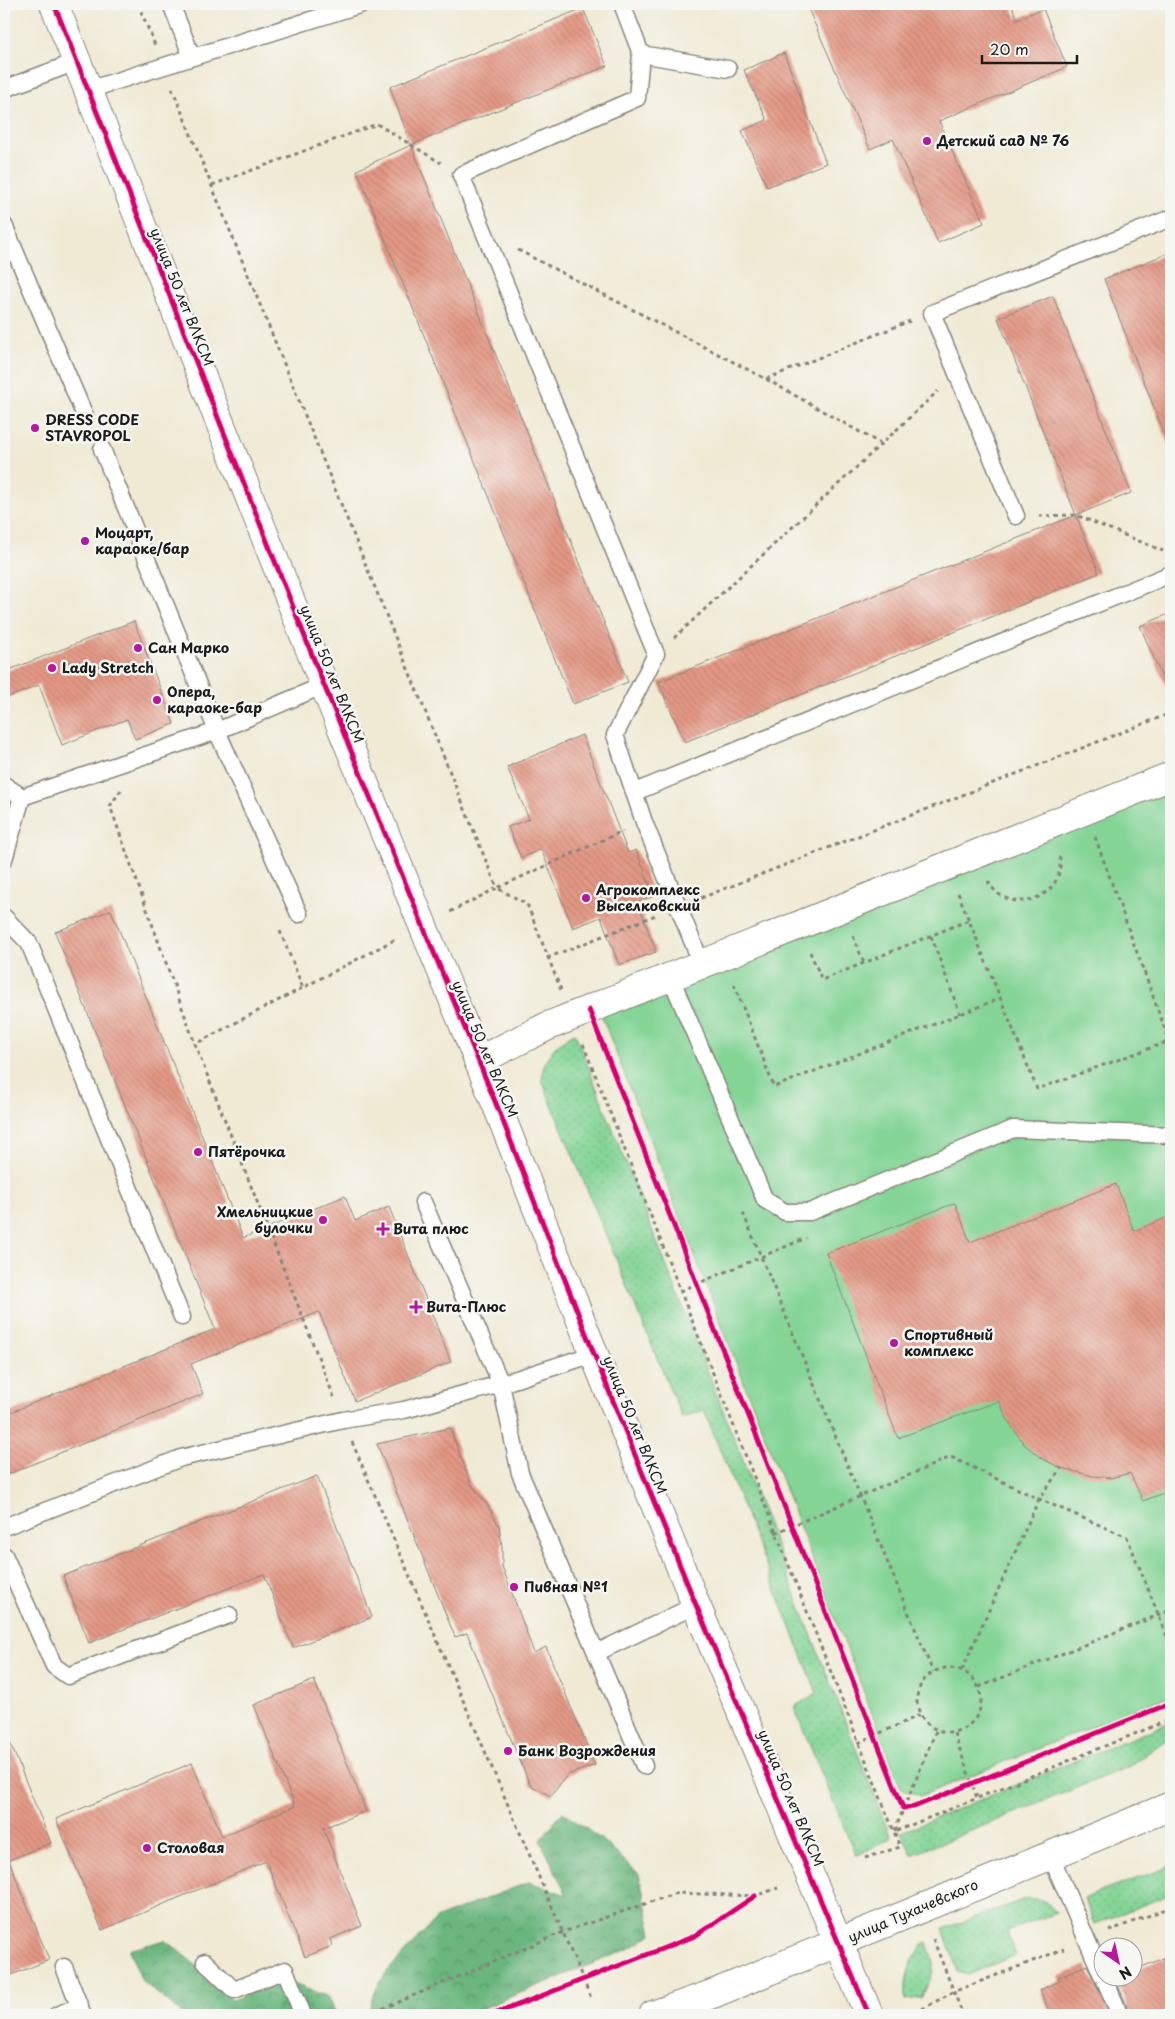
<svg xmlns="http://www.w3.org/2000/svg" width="1175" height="2019" font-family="'Playpen Sans',sans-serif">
<defs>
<pattern id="grass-dots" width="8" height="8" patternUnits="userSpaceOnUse" patternTransform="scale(1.25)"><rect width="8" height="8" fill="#83d495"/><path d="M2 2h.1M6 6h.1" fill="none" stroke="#71b580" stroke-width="1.8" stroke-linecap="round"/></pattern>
<pattern id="forest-crowns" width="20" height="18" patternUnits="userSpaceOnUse" patternTransform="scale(1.25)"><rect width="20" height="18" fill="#6ab67e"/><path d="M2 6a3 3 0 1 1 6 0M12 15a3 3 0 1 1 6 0" fill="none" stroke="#569366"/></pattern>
<pattern id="building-back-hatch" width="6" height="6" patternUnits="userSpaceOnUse" patternTransform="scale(1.25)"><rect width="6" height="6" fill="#e39885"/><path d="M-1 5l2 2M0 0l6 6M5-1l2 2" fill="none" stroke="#c28272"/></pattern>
</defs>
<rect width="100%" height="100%" fill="#f6f6f2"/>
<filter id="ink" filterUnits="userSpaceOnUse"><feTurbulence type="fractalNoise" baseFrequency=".02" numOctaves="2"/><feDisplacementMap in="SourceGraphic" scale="10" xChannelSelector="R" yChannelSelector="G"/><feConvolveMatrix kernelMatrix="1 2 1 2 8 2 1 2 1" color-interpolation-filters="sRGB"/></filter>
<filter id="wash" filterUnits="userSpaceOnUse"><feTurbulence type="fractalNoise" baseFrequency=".0096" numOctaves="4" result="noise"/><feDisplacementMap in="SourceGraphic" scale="20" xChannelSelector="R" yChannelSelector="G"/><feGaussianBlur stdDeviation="1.12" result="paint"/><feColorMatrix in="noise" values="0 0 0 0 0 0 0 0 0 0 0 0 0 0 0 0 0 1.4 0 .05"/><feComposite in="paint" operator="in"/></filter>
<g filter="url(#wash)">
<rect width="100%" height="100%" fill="#f0ead5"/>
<g fill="url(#grass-dots)" stroke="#507858">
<path d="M 575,1033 L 891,1838 L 856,1856 L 795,1710 L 797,1705 L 817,1693 L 704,1410 L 682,1418 L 542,1081 C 542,1058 555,1043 575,1033 Z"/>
<path d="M 1171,1722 L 1171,1736 L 1130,1766 L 912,1855 L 901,1832 Z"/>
<path d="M 1171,1866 L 1171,1894 L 1095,1924 L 1084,1898 Z"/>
<path d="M 1028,1898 C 1042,1899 1048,1901 1056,1913 L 1007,1931 L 1016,1955 L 968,1975 L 958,1972 L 943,1929 Z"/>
<path d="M 926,1942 C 938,1967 934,1974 921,1998 L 906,2000 C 904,1977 910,1959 926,1942 Z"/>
</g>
<g fill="url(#forest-crowns)" stroke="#43694d">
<path d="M 563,1812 L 602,1840 L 639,1874 L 652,1934 L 631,1948 L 466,2015 L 368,2015 L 373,1995 L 386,1973 L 437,1918 L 529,1882 L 567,1895 L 540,1840 Z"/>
<path d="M 165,1940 L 198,1967 L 232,2000 L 284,1981 L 327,1996 L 337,2015 L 184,2015 L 142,1981 L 129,1950 Z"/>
</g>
<path fill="#83d495" stroke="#507858" d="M 1171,791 L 1171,1695 L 920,1796 L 901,1788 L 601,1014 Z"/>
<g id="blocks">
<g fill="url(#building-back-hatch)">
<path d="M 806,4 L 1011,4 L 1017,19 L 1043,9 L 1067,67 L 939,121 L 984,223 L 938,243 L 893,139 L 870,149 Z"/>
<path d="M 583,8 L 607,66 L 411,145 L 390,87 Z"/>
<path d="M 784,53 L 826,163 L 767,187 L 742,131 L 767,120 L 744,70 Z"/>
<path d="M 411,145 L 628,682 L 573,704 L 357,170 Z"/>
<path d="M 1171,252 L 1171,446 L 1169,446 L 1104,279 Z"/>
<path d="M 1053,296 L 1131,493 L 1076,515 L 998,318 Z"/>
<path d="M 1076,515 L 1099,573 L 685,742 L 658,682 Z"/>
<path d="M 1171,613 L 1171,698 L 1140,626 Z"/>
<path d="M 134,621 L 174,724 L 135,739 L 127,719 L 62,745 L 39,685 L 4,699 L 4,672 Z"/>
<path d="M 582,735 L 628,853 L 636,850 L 654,896 L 638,902 L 656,952 L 619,965 L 601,917 L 573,928 L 541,849 L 521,858 L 508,827 L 529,819 L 507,767 Z"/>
<path d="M 111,910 L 243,1238 L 345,1196 L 355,1221 L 389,1207 L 451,1362 L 355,1401 L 319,1312 L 191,1364 L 203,1394 L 4,1476 L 4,1415 L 215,1329 L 55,932 Z"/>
<path d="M 1116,1184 L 1134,1231 L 1171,1216 L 1171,1490 L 1143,1501 L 1130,1473 L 1111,1478 L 1093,1476 L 1061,1468 L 1041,1458 L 1024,1444 L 1008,1421 L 999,1401 L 898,1438 L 826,1253 L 955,1203 L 970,1242 Z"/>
<path d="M 450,1428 L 471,1484 L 487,1504 L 499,1526 L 502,1546 L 502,1566 L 534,1653 L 546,1647 L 595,1765 L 567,1775 L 551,1796 L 530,1785 L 467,1633 L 455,1637 L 377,1444 Z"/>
<path d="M 317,1476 L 372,1617 L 293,1648 L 264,1574 L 89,1643 L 63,1576 Z"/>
<path d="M 314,1680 L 366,1811 L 323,1828 L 362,1926 L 330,1939 L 332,1946 L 305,1957 L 266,1861 L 102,1930 L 56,1819 L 192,1763 L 222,1836 L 295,1806 L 254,1705 Z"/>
<path d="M 4,1728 L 51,1843 L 9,1860 L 49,1960 L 4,1978 Z"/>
<path d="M 1171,1955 L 1171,2015 L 1124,2015 L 1127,2010 L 1126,2004 L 1115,1978 L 1132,1976 L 1132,1971 Z"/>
<path d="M 1087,1965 L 1110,2015 L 1051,2015 L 1040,1990 L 1060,1981 L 1058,1977 Z"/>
</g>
</g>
</g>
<g filter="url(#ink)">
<use href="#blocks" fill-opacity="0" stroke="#868378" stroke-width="1"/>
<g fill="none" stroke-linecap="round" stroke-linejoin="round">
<g stroke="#868378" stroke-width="19">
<g id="lane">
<path d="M 171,4 L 192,57"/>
<path d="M 622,4 L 641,54 L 637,98 L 461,175 L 656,654 L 615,735 L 644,822 L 702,965"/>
<path d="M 641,54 L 728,69"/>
<path d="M 4,89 L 76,62"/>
<path d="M 88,90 L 362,4"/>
<path d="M 4,225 L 85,416"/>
<path d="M 102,449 L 217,731 L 299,914"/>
<path d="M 1016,516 L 932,313 L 1171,218"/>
<path d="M 4,785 L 22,797"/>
<path d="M 635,792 L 1171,574"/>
<path d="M 4,859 L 22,797 L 217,731 L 324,685"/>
<path d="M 4,917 L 29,943 L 182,1317"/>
<path d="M 671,978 L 765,1200 L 785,1212 L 810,1212 L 1013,1129 L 1171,1135"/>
<path d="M 423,1202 L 501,1384 L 520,1473 L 644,1766"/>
<path d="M 4,1527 L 181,1458 L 343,1420 L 404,1410 L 501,1384 L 594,1354"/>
<path d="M 4,1555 L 54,1666 L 68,1676 L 229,1615"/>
<path d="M 596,1653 L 696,1605"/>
<path d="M 1050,1854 L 1102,1975"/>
<path d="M 205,1962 L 234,1990 L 285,1970 L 303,2015"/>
<path d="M 64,1967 L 83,2015"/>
<path d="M 1103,1976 L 1117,2008"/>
<path d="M 57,2015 L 80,2006"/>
</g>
</g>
<g stroke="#868378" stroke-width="30">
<path id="street" d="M 478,1061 L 548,1026 L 1171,776"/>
</g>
<g stroke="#868378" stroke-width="30">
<g id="secondary">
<path d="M 54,4 L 324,685 L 499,1111 L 594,1354 L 696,1605 L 869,2015"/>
<path d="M 653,2015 L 715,1993 L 1171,1806"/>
</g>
</g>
<g stroke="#868378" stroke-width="3" stroke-dasharray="4 4" stroke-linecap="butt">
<path d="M 138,4 L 155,45"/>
<path d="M 172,88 L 497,888 L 448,913"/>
<path d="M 212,185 L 377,124 L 441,163"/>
<path d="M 518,250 L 766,379 L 881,444"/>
<path d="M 766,379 L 910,321"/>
<path d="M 1039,516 L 1076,515 L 1163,551"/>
<path d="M 674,638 L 938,391"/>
<path d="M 121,790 L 110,806 L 195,1044"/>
<path d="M 1095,837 L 1171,1046"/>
<path d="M 988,881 C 1007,919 1069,899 1059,854"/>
<path d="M 958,893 L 1037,1089 L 1170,1041"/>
<path d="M 701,898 L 1171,713"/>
<path d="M 280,931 L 303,988"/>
<path d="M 853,936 L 864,963"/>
<path d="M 931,936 L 960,1014"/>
<path d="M 810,952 L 822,980 L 969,920"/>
<path d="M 547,958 L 656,915"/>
<path d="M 734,984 L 774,1087 L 1001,998"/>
<path d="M 561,990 L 527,904 L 497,888 L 623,831"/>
<path d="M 583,1044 L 900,1847 L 865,1858"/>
<path d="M 743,1213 L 933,1672"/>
<path d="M 680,1291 L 806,1238"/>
<path d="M 334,1397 L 195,1044 L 396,939"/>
<path d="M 352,1442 L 591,1998"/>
<path d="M 775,1533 L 951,1457 L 1039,1499 L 1127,1537 L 1171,1646"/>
<circle cx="949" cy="1700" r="32"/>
<path d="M 962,1670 L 1039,1499 L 1061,1468"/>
<path d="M 979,1687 L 1171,1610"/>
<path d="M 936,1731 L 894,1832 L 1171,1719"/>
<path d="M 954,1733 L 977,1798"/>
<path d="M 858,1743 L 920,1715"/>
<path d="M 1109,1931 L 1171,1907"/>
<path d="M 933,1939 L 963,2015"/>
<path d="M 915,2013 L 953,1992 L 1064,1949"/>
<path d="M 368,2015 L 563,1932 L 677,1893 L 755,1896 L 778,1888"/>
</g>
<use href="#lane" stroke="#fff" stroke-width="16"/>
<use href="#street" stroke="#fff" stroke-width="28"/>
<use href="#secondary" stroke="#fff" stroke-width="28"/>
<g stroke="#f6f6f2" stroke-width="8">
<g id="cycleway">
<path d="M 54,4 L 324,685 L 499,1111 L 594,1354 L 696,1605 L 869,2015"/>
<path d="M 589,1010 L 903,1808 L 914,1807 L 1171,1703"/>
<path d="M 492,2015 L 695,1936 L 755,1896"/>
</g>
</g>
<use href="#cycleway" stroke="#d6006c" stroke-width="5"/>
</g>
</g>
<g fill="#b5179e" stroke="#f6f6f2" stroke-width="2">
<circle cx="927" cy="141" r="5"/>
<circle cx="35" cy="428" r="5"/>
<circle cx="85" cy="541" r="5"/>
<circle cx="138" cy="648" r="5"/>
<circle cx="52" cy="668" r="5"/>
<circle cx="157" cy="700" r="5"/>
<circle cx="586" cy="898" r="5"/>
<circle cx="198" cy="1152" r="5"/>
<circle cx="323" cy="1220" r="5"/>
<path d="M380.5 1221.5h5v5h5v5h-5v5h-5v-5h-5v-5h5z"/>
<path d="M413.5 1299.5h5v5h5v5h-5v5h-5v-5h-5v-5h5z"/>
<circle cx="894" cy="1343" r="5"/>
<circle cx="514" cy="1587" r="5"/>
<circle cx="508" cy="1751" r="5"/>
<circle cx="147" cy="1848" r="5"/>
</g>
<g text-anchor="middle" stroke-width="5" stroke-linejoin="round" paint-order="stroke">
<g font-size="14" font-weight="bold" fill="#1c1c1c" stroke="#f6f6f2" text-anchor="start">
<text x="937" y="146">Детский сад № 76</text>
<text x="45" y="425">DRESS CODE<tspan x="45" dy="16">STAVROPOL</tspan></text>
<text x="95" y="538">Моцарт,<tspan x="95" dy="16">караоке/бар</tspan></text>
<text x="148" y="653">Сан Марко</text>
<text x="62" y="673">Lady Stretch</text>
<text x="167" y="697">Опера,<tspan x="167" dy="16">караоке-бар</tspan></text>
<text x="596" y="895">Агрокомплекс<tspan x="596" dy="16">Выселковский</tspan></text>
<text x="208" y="1157">Пятёрочка</text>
<text x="313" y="1217" text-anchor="end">Хмельницкие<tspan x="313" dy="16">булочки</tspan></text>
<text x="393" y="1234">Вита плюс</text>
<text x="426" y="1312">Вита-Плюс</text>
<text x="904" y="1340">Спортивный<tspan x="904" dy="16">комплекс</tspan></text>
<text x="524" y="1592">Пивная №1</text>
<text x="518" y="1756">Банк Возрождения</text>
<text x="157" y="1853">Столовая</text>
</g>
<g font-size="14" fill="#1c1c1c" stroke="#f6f6f2">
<text transform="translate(182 297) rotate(68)" y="5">улица 50 лет ВЛКСМ</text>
<text transform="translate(332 674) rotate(68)" y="5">улица 50 лет ВЛКСМ</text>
<text transform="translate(485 1049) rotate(67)" y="5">улица 50 лет ВЛКСМ</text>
<text transform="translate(635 1425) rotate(68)" y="5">улица 50 лет ВЛКСМ</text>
<text transform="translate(791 1798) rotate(67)" y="5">улица 50 лет ВЛКСМ</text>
<text transform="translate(913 1911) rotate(-23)" y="5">улица Тухачевского</text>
</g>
</g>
<rect width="1175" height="2019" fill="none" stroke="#f6f6f2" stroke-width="20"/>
<g transform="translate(1118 1962) rotate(146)"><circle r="24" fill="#f6f6f2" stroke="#9f9f9c"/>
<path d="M0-4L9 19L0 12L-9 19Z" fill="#b5179e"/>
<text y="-8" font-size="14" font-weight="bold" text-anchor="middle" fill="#1c1c1c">N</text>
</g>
<path d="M982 55v8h95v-8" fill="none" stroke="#1c1c1c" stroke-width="2.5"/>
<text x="990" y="55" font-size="15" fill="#1c1c1c" stroke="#f6f6f2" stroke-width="4" paint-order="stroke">20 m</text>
</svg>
